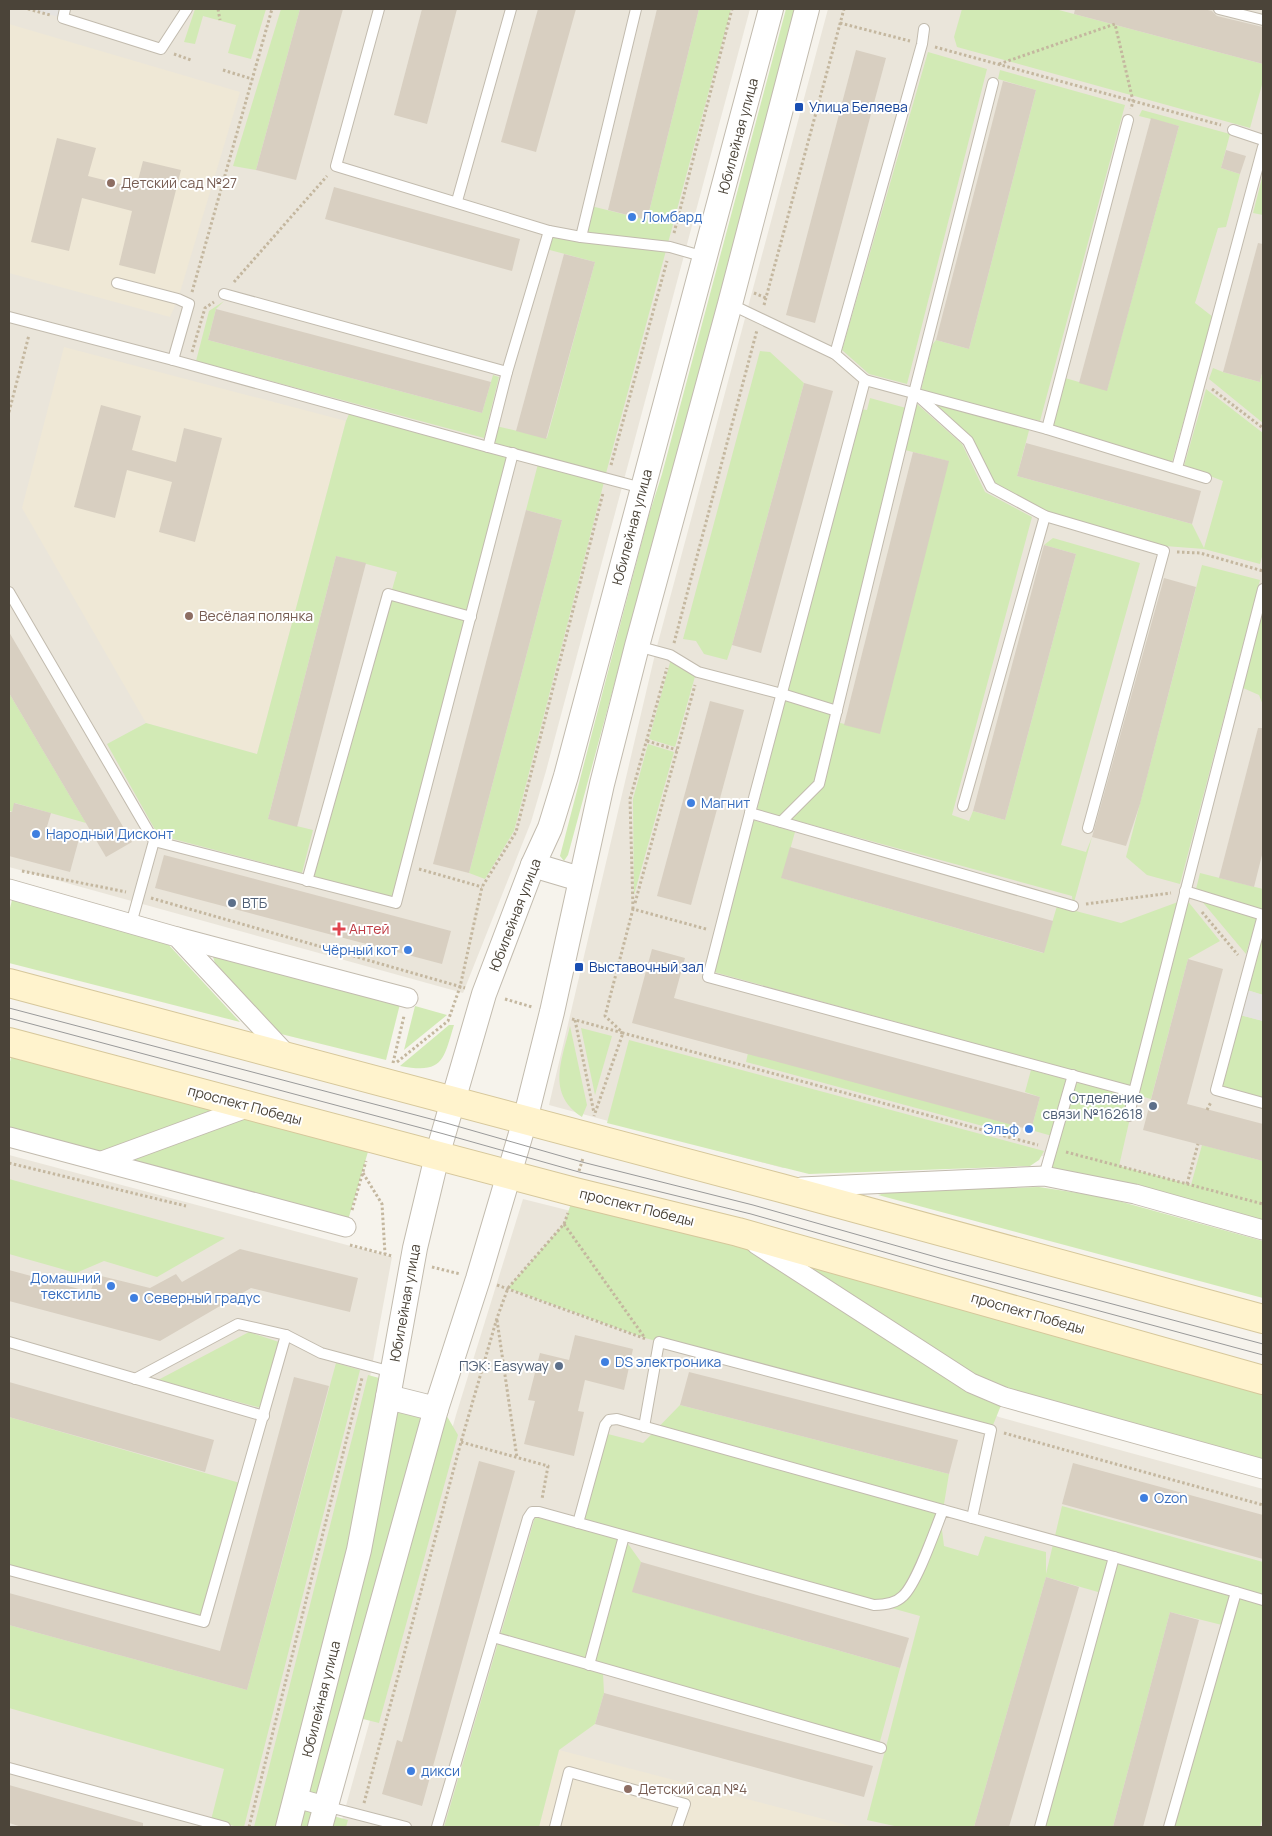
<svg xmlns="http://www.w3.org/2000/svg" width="1272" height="1836" font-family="Manrope,sans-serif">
<rect width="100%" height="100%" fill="#f6f3ec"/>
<g fill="#eae5da">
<path d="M 9,9 L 750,9 L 546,771 L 531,822 L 463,993 L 9,867 Z"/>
<path d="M 828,9 L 1263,9 L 1263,1208 L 1138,1175 L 1044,1156 L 783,1168 L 549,1105 L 656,650 Z"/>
<path d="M 9,1155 L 392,1257 L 339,1546 L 268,1827 L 9,1827 Z"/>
<path d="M 523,1199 L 730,1251 L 960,1400 L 999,1417 L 1263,1489 L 1263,1827 L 340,1827 L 456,1415 Z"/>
</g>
<g fill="#efe8d6">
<path d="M 9,24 L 240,92 L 178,299 L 170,317 L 9,273 Z"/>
<path d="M 64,347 L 346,421 L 257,754 L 146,723 L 22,508 Z"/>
<path d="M 559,1750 L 854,1827 L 539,1827 Z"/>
</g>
<g fill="#d2eab5">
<path d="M 195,9 L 266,9 L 251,59 L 228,53 L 236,25 L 203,16 L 195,44 L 184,42 Z"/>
<path d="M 281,9 L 300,9 L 256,170 L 233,166 Z"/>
<path d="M 699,9 L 731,9 L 605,477 L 490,446 L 496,426 L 547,438 L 595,262 L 546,249 L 551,233 L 582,240 L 591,206 L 647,220 Z"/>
<path d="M 786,9 L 797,9 L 568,855 L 564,861 L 560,856 L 648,518 L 662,474 Z"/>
<path d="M 962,9 L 1055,9 L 1263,64 L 1263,81 L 1250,128 L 957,47 L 954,37 Z"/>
<path d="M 928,52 L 987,69 L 907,384 L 869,374 L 842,350 Z"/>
<path d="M 1000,70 L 1125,105 L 1040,421 L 1032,419 L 1017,476 L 1192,524 L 1204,548 L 1223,481 L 1184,466 L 1206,389 L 1263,433 L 1263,553 L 1260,564 L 1204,549 L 1165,546 L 1047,511 L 994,484 L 971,437 L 921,390 L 932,345 L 936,340 L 969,349 L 1036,90 L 998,79 Z"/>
<path d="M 1142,110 L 1230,134 L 1221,168 L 1240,174 L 1226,227 L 1218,228 L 1195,303 L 1213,317 L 1172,462 L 1053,425 L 1065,378 L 1107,390 L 1179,126 L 1139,116 Z"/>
<path d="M 1263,174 L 1263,215 L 1253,213 Z"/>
<path d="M 224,301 L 216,309 L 208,340 L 482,413 L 493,375 L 499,377 L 484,438 L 196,361 L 209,311 Z"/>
<path d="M 760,351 L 770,352 L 804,383 L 732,645 L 727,660 L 704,654 L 696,641 L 683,639 Z"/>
<path d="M 1213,368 L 1223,372 L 1260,382 L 1263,369 L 1263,423 L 1209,379 Z"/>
<path d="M 870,398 L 906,408 L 829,720 L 879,733 L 948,461 L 905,450 L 917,404 L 962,444 L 985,492 L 1032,517 L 952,815 L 969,821 L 973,811 L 1005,820 L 1076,554 L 1044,545 L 1053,538 L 1140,563 L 1061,845 L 1086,852 L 1092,837 L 1073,906 L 1072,896 L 757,810 L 860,409 L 867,410 Z"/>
<path d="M 349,414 L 508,456 L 393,898 L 311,877 L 397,572 L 336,556 L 268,819 L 313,830 L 302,873 L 158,835 L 107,744 L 146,723 L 257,754 L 346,421 Z"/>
<path d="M 538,464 L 604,482 L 514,831 L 485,879 L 469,873 L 562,520 L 526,510 Z"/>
<path d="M 1202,565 L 1260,580 L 1180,884 L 1147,875 L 1126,857 Z"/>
<path d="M 1263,610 L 1263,705 L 1259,695 L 1243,688 Z"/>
<path d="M 671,659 L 696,673 L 675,747 L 649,739 Z"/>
<path d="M 9,693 L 86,823 L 15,803 L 12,812 L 9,810 Z"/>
<path d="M 648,744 L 674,752 L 634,895 L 633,799 Z"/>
<path d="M 753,820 L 795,832 L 782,878 L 1043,953 L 1057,906 L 1121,923 L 1186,899 L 1220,941 L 1188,959 L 1151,1099 L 1137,1095 L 1138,1088 L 714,972 Z"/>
<path d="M 1200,873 L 1263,889 L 1263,906 L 1254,940 L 1250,940 L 1246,954 L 1195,893 Z"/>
<path d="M 12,900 L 167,943 L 240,1022 L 9,963 L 9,912 Z"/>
<path d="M 1263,925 L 1263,995 L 1247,990 Z"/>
<path d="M 212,954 L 400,1004 L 386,1060 L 281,1034 L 215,963 Z"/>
<path d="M 415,1006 L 447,1015 L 404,1050 Z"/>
<path d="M 1240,1015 L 1263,1021 L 1263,1099 L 1221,1088 Z"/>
<path d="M 449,1025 L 454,1025 C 443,1061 443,1074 400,1066 Z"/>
<path d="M 570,1026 L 587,1105 L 582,1117 C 546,1093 562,1061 570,1026 Z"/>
<path d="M 581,1028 L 612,1036 L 595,1095 Z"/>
<path d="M 629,1040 L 1044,1151 L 1039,1160 L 1030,1166 L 809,1174 L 607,1123 Z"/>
<path d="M 15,1044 L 372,1138 L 346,1227 L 9,1137 L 9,1065 Z"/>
<path d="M 748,1053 L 1018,1126 L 1016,1135 L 746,1062 Z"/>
<path d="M 1031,1070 L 1065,1079 L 1068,1085 L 1074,1086 L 1079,1082 L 1127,1096 L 1123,1116 L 1130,1118 L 1119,1166 L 1191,1185 L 1202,1145 L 1263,1161 L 1263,1230 L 1044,1176 L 1059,1138 L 1031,1130 L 1040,1097 L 1025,1092 Z"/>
<path d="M 9,1179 L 225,1238 L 157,1277 L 104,1261 L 76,1273 L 9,1254 Z"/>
<path d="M 1039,1187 L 1104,1197 L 1263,1241 L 1263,1298 L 878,1195 L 893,1191 Z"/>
<path d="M 575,1192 L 1263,1380 L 1263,1469 L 1004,1398 L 991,1430 L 645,1338 L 508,1288 L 564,1224 Z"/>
<path d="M 249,1332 L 279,1342 L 261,1408 L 158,1380 Z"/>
<path d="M 336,1363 L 360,1370 L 244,1827 L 238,1827 L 211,1820 L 224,1769 L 9,1708 L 9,1625 L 247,1690 Z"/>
<path d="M 368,1375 L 383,1379 L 352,1548 L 281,1827 L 254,1827 Z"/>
<path d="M 680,1405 L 949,1474 L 941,1522 L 944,1546 L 978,1556 L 985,1536 L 1046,1552 L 1046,1574 L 1062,1506 L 1263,1562 L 1263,1817 L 1260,1827 L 1173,1827 L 1230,1627 L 1170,1612 L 1113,1827 L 1044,1827 L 1105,1594 L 1046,1577 L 974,1827 L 899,1827 L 867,1820 L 920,1616 L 628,1534 L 626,1541 L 641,1562 L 633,1592 L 900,1668 L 879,1745 L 603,1673 L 604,1693 L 595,1724 L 559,1750 L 539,1827 L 444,1827 L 535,1517 L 576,1526 L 600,1432 L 643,1443 Z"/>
<path d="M 395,1409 L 423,1416 L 318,1794 L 307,1791 Z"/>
<path d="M 445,1413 L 458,1435 L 379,1723 L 359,1718 Z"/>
<path d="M 9,1417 L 240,1483 L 201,1618 L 9,1566 Z"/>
<path d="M 303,1810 L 313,1813 L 309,1827 L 298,1827 Z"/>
<path d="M 333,1816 L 348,1820 L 346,1827 L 330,1827 Z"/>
</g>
<g fill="#e5e3e0">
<path d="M 34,9 L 65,9 L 63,18 L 33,10 Z"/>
<path d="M 1247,990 L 1263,995 L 1263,1021 L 1240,1015 Z"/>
</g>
<g fill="#d8cfc1">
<path d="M 300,9 L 343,9 L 296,180 L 256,170 Z"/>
<path d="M 422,9 L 457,9 L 427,124 L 394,115 Z"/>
<path d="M 538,9 L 576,9 L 536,152 L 501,142 Z"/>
<path d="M 657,9 L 699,9 L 647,220 L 608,210 Z"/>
<path d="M 1075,9 L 1204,9 L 1212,11 L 1217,16 L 1263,27 L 1263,64 L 1074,14 Z"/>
<path d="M 856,50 L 886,58 L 815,323 L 786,315 Z"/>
<path d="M 1003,81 L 1036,90 L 969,349 L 936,340 Z"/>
<path d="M 1151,118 L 1179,126 L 1107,391 L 1079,383 Z"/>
<path d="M 57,138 L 96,148 L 88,176 L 136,188 L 143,161 L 181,170 L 155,274 L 119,265 L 132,211 L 82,198 L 69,251 L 31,242 Z"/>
<path d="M 1226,150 L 1246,156 L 1240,174 L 1221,168 Z"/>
<path d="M 334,187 L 520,239 L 512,271 L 325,219 Z"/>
<path d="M 1258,243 L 1263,244 L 1263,369 L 1260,382 L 1223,372 Z"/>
<path d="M 564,254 L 595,262 L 546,439 L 516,431 Z"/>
<path d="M 216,309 L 491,382 L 482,413 L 208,340 Z"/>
<path d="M 804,383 L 833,391 L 761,653 L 732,645 Z"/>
<path d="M 101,405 L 141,416 L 132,450 L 176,462 L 184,428 L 222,438 L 195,542 L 159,532 L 172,482 L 127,470 L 115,518 L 74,507 Z"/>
<path d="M 1026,443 L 1201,491 L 1192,524 L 1017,476 Z"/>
<path d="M 913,452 L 949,461 L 880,734 L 844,725 Z"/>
<path d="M 526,510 L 562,520 L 469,873 L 433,864 Z"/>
<path d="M 1044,545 L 1076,554 L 1005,820 L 973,811 Z"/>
<path d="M 336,556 L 366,563 L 297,827 L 268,819 Z"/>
<path d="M 1164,578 L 1196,587 L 1140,804 L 1126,846 L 1092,837 Z"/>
<path d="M 9,632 L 132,842 L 106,857 L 9,693 Z"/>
<path d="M 710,701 L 744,710 L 691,905 L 657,896 Z"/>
<path d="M 1258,728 L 1263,728 L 1263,851 L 1254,887 L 1219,878 Z"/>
<path d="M 14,803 L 51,813 L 46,830 L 79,839 L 70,872 L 9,856 L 9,812 L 12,812 Z"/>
<path d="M 790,847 L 1053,921 L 1044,953 L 781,878 Z"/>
<path d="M 164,855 L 451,931 L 442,964 L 155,888 Z"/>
<path d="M 652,949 L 685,958 L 674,998 L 1040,1097 L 1031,1130 L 632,1023 Z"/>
<path d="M 1188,959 L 1223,969 L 1187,1104 L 1263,1124 L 1263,1161 L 1143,1130 Z"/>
<path d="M 240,1249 L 358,1278 L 350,1312 L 251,1288 L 160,1341 L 9,1301 L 9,1270 L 90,1292 L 97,1275 L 150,1288 L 176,1274 L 182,1282 Z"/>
<path d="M 575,1335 L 633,1349 L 624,1390 L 585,1380 L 578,1411 L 584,1412 L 574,1456 L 524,1444 L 535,1401 L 528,1400 L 540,1353 L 569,1360 Z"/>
<path d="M 689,1372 L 958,1440 L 949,1474 L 680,1405 Z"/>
<path d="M 294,1377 L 329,1386 L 247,1690 L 9,1625 L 9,1593 L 220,1651 Z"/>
<path d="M 9,1382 L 214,1440 L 205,1472 L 9,1417 Z"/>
<path d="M 479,1461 L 515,1471 L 422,1806 L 382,1794 L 397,1740 L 402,1742 Z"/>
<path d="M 1073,1463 L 1263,1515 L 1263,1559 L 1062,1504 Z"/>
<path d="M 641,1562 L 909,1638 L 900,1668 L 632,1592 Z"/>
<path d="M 1046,1577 L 1079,1587 L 1009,1827 L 974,1827 Z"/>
<path d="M 1170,1612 L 1199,1620 L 1143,1827 L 1113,1827 Z"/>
<path d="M 604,1693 L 873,1766 L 864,1797 L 595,1724 Z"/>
<path d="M 9,1785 L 143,1823 L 143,1827 L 22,1827 L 9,1823 Z"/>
</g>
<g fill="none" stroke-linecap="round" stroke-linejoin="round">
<g stroke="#c2bbae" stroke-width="12">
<g id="service">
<path d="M 65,9 L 63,18 L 161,49 L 187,9"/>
<path d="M 379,9 L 336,166 L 549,231"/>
<path d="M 1219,9 L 1263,20"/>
<path d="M 1233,130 L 1263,140"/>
<path d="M 457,201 L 511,9"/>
<path d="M 581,237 L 636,9"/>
<path d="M 117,283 L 178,299 L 189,304 L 173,360"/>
<path d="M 224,294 L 507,372 L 488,447 L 642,488"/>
<path d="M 730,304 L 835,354 L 865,380"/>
<path d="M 9,317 L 173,360 L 488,447"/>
<path d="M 835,354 L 922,44 L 924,29"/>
<path d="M 507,372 L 549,231 L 581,237 L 670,247 L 705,257"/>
<path d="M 917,395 L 968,441 L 991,487 L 1045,516 L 1164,551 L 1088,828"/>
<path d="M 1047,429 L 1128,120"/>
<path d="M 1177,468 L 1263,147"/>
<path d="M 1206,478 L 1047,429 L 865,380 L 750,813 L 708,977 L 1134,1092 L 1263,589"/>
<path d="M 9,592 L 154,841 L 131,924"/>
<path d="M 637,646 L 670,655 L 698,672 L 782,694 L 837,711"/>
<path d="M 963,806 L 1045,516"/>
<path d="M 750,813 L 1073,906"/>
<path d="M 781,822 L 819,784 L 914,393 L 993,83"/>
<path d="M 154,841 L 396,903 L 513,453"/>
<path d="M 307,881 L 388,594 L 471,617"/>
<path d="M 1185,891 L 1263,915"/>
<path d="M 1263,915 L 1216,1090 L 1263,1103"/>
<path d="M 1129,1116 L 1134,1092"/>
<path d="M 1044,1176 L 1073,1075"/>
<path d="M 286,1335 L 321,1353 L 392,1372"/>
<path d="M 9,1342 L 264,1416"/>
<path d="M 644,1427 L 659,1342 L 991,1430 L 972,1518"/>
<path d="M 578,1523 L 605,1425 L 609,1420 L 617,1419 L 943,1510"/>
<path d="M 1114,1557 L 1236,1592"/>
<path d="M 9,1570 L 204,1622 L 286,1335 L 238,1324 L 135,1379"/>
<path d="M 493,1637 L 881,1748"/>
<path d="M 589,1665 L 624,1536"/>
<path d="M 9,1768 L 225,1827"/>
<path d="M 325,1806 L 406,1827"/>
<path d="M 437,1827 L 528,1518 L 532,1512 L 539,1512 L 874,1605 C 884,1605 895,1604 903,1596 C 917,1583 935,1530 943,1510 L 1114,1557 L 1040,1827"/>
<path d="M 555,1827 L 569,1772 L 685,1804 L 677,1827"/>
<path d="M 1169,1827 L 1236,1592 L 1263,1600"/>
</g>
</g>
<g stroke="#c2bbae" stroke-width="21">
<g id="minor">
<path d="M 9,889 L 177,937 L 289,1057"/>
<path d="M 177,937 L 408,998"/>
<path d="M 9,1137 L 346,1227"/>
<path d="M 102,1161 L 252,1106"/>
<path d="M 801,1187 L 1044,1176 L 1135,1194 L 1263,1230"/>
<path d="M 756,1244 L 971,1383 L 1004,1397 L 1263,1469"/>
<path d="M 296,1798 L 325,1806"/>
</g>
</g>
<g stroke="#c2bbae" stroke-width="26">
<g id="tertiary">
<path d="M 533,865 L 580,879"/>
<path d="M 388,1397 L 436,1409"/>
<path d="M 288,1827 L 359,1550 L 388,1397 L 415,1248 L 437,1156 L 484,994 L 533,865 L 550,828 L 566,776 L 771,9"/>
<path d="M 320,1827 L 436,1409 L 478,1279 L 525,1120 L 552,1012 L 602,784 L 637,646 L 730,304 L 807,9"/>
</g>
</g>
<g stroke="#d6c79b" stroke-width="30">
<g id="secondary">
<path d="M 9,983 L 781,1188 L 1263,1319"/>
<path d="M 9,1042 L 575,1192 L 738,1232 L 1263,1380"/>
</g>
</g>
<g stroke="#c4b79f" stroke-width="3" stroke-dasharray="2.5 2.5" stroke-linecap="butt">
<path d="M 28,9 L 50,15"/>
<path d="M 218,9 L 220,20"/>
<path d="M 840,23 L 910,41"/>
<path d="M 935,47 L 1221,125"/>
<path d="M 174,54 L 191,60"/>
<path d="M 999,64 L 1115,24 L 1133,101 L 1131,109"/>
<path d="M 223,70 L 252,79"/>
<path d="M 674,233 L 732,9"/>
<path d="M 234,282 L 327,176"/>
<path d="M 192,292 L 272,9"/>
<path d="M 754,293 L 766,298"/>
<path d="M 764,305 L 844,9"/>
<path d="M 192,352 L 205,308 L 214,302"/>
<path d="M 1212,389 L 1263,428"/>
<path d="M 9,412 L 29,335"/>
<path d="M 611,465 L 667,261"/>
<path d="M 1177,552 L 1200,553 L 1263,571"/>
<path d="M 674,643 L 757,330"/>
<path d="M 647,741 L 677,750"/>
<path d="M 419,869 L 482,887"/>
<path d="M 22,871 L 126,892"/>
<path d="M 151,898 L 465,988"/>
<path d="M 635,903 L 695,685"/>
<path d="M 1086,904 L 1171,893"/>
<path d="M 633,909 L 630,799 L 667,668"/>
<path d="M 1202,912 L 1238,955"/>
<path d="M 706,929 L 633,909 L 605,1016 L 623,1033 L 1038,1145"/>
<path d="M 505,999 L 532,1007"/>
<path d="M 572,1019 L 623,1033 L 594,1116"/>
<path d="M 575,1020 L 594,1113"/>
<path d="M 397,1062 L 448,1021 L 460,987 L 482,887 L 516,832 L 603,493"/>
<path d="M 393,1063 L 404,1016"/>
<path d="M 1207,1110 L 1211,1102"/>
<path d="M 1066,1152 L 1263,1204"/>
<path d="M 9,1163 L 186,1206"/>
<path d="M 579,1171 L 583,1158"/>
<path d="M 363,1173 L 382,1204 L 385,1254"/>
<path d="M 1187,1184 L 1198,1144"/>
<path d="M 352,1210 L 366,1161"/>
<path d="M 564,1224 L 645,1338"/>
<path d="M 350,1245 L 392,1256"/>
<path d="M 432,1267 L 460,1274"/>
<path d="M 497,1285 L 646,1339"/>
<path d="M 497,1320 L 517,1458"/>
<path d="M 1004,1433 L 1263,1505"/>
<path d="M 461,1442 L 548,1466 L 542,1499"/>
<path d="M 364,1803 L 461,1442 L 497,1318 L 508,1288 L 564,1224 L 568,1213"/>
<path d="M 249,1827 L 362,1378"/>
</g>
<use href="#service" stroke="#fff" stroke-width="10"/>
<use href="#minor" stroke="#fff" stroke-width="19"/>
<use href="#tertiary" stroke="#fff" stroke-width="24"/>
<use href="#secondary" stroke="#fff3cd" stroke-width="28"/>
<g stroke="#9a9a9a" stroke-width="1">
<path d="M 9,1008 L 446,1123 L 582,1162 L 753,1205 L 943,1259 L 1263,1344"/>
<path d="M 9,1018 L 444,1134 L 579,1172 L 751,1214 L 940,1268 L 1263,1355"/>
</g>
</g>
<g fill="#1a4fb4" stroke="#fff" stroke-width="2">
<rect x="794" y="102" width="10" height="10" rx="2.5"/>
<rect x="574" y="962" width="10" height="10" rx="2.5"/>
</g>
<g fill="#8d6e63" stroke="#fff" stroke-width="2">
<circle cx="111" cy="183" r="5"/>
<circle cx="189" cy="616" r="5"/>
<circle cx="628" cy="1789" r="5"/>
</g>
<g fill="#3f7fe0" stroke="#fff" stroke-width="2">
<circle cx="632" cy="217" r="5"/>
<circle cx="691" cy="803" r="5"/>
<circle cx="36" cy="834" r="5"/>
<circle cx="408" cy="950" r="5"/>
<circle cx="1029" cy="1129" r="5"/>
<circle cx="111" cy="1286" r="5"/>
<circle cx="134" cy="1298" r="5"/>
<circle cx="605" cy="1362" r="5"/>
<circle cx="1144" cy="1498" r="5"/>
<circle cx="411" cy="1771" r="5"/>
</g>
<g fill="#5c6f8a" stroke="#fff" stroke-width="2">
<circle cx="232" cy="903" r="5"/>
<circle cx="1153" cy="1106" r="5"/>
<circle cx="559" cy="1366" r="5"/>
</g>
<path fill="#e0444e" stroke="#fff" stroke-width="2" d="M336.5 921.5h5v5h5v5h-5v5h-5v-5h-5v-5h5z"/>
<g text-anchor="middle" stroke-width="4" stroke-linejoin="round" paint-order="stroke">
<g font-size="14" fill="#164399" stroke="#fff" text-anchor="start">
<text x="809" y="112">Улица Беляева</text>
<text x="589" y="972">Выставочный зал</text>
</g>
<g font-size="14" fill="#4b4439" stroke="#fff">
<text transform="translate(738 136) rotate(-75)" y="5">Юбилейная улица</text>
<text transform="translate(632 527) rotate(-75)" y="5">Юбилейная улица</text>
<text transform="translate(515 915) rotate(-69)" y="5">Юбилейная улица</text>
<text transform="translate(245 1105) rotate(15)" y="5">проспект Победы</text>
<text transform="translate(637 1207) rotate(14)" y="5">проспект Победы</text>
<text transform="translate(405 1303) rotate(-80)" y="5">Юбилейная улица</text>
<text transform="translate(1028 1313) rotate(16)" y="5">проспект Победы</text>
<text transform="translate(321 1699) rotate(-76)" y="5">Юбилейная улица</text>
</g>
<g font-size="14" fill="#785e54" stroke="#fff" text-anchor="start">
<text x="121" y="188">Детский сад №27</text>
<text x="199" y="621">Весёлая полянка</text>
<text x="638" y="1794">Детский сад №4</text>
</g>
<g font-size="14" fill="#366cbe" stroke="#fff" text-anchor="start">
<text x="642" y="222">Ломбард</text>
<text x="701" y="808">Магнит</text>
<text x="46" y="839">Народный Дисконт</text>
<text x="398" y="955" text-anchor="end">Чёрный кот</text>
<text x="1019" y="1134" text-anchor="end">Эльф</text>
<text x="101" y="1283" text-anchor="end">Домашний<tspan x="101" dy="16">текстиль</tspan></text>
<text x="144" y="1303">Северный градус</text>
<text x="615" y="1367">DS электроника</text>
<text x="1154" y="1503">Ozon</text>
<text x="421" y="1776">дикси</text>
</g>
<g font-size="14" fill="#4e5e75" stroke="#fff" text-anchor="end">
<text x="242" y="908" text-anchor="start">ВТБ</text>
<text x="1143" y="1103">Отделение<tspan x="1143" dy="16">связи №162618</tspan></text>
<text x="549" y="1371">ПЭК: Easyway</text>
</g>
<g font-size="14" fill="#be3a42" stroke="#fff" text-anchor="start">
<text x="349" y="934">Антей</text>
</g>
</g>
<rect width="1272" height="1836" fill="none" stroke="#4b4439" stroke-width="20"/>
</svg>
